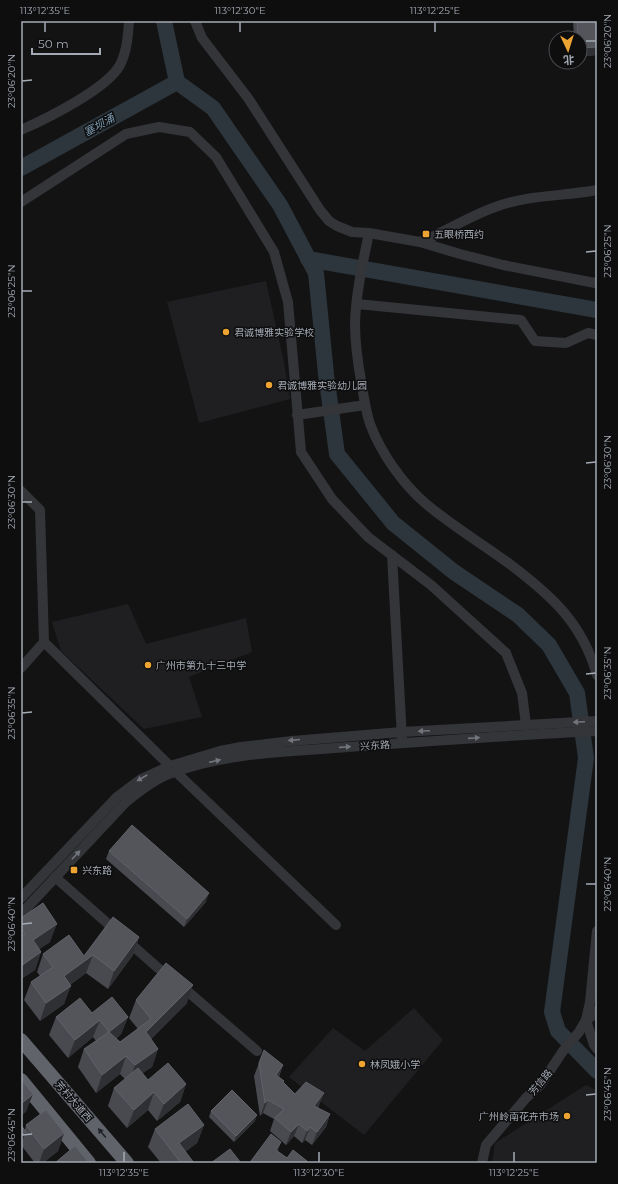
<svg xmlns="http://www.w3.org/2000/svg" width="618" height="1184" font-family="Montserrat,'Noto Sans SC',sans-serif">
<rect width="100%" height="100%" fill="#131314"/>
<g fill="#1f1f21">
<path d="M 266,281 L 284,362 L 290,399 L 199,423 L 167,302 Z"/>
<path d="M 128,604 L 146,644 L 246,618 L 252,652 L 189,677 L 202,717 L 144,729 L 61,651 L 52,622 Z"/>
<path d="M 414,1008 L 443,1040 L 364,1135 L 289,1077 L 333,1028 L 365,1051 Z"/>
<path d="M 586,1085 L 597,1090 L 597,1163 L 492,1163 L 495,1143 Z"/>
</g>
<g fill="none" stroke-linecap="round" stroke-linejoin="round">
<g stroke="#2c363c" stroke-width="16">
<path d="M 164,21 L 177,82 L 213,108 L 280,205 L 316,273 L 326,374 L 337,454 L 393,523 L 454,572 L 518,615 L 549,645 L 577,693 L 586,758 L 552,1012 L 558,1031 L 597,1071"/>
<path d="M 21,168 L 177,82"/>
<path d="M 308,259 L 597,310"/>
</g>
<g stroke="#343539" stroke-width="10">
<path d="M 195,21 L 202,38 L 248,98 L 320,210 L 329,221 L 337,226 L 352,232 L 369,233 L 420,242 L 460,254 L 503,265 L 595,283 L 597,282"/>
<path d="M 21,130 C 46,119 107,89 120,65 C 127,51 128,36 129,21"/>
<path d="M 21,202 L 126,134 L 159,127 L 190,132 L 216,157 L 274,252 L 288,302 L 301,452 L 332,499 L 368,537 L 431,585 L 506,653 L 522,693 L 526,725"/>
<path d="M 369,233 C 363,262 356,292 355,323 C 355,344 358,365 362,386 C 364,399 366,412 370,424 C 381,453 402,483 425,503 C 452,526 483,544 511,565 C 553,597 582,623 597,675"/>
<path d="M 420,242 C 448,231 472,214 501,205 C 531,195 565,196 597,190"/>
<path d="M 357,304 L 521,320 L 535,341 L 566,343 L 588,333 L 597,335"/>
<path d="M 297,415 L 365,405"/>
<path d="M 21,491 L 40,510 L 44,642 L 21,668"/>
<path d="M 392,555 L 402,739"/>
<path d="M 44,642 L 170,766"/>
<path d="M 176,772 L 336,925"/>
<path d="M 55,877 L 158,968 L 172,978 L 257,1051"/>
<path d="M 21,898 L 117,797 L 141,779 L 170,766 L 220,751 L 241,747 L 292,741 L 402,732 L 597,721"/>
<path d="M 21,914 L 124,804 C 138,792 152,781 169,774 C 226,752 288,752 348,747 C 431,741 514,735 597,731"/>
<path d="M 586,1020 L 594,1045 L 597,1049"/>
<path d="M 586,1020 L 594,1015 L 597,1010"/>
<path d="M 482,1163 L 486,1145 L 526,1098 L 541,1084 L 563,1051 L 579,1032 L 586,1020 L 590,1002 L 597,931"/>
</g>
<g stroke="#60636a" stroke-width="14">
<path d="M 21,1040 L 127,1163"/>
<path d="M 21,1080 L 89,1163"/>
</g>
</g>
<g fill="#494a4f">
<path d="M 573,21 L 597,21 L 597,52 L 596,55 L 580,57 L 580,38 L 574,38 Z"/>
<path d="M 109,851 L 206,902 L 184,927 L 106,859 Z"/>
<path d="M 21,918 L 50,942 L 39,949 L 41,952 L 35,970 L 21,979 Z"/>
<path d="M 139,937 L 133,955 L 108,989 L 86,973 L 70,985 L 64,1004 L 40,1021 L 24,1000 L 31,982 L 40,976 L 37,972 L 43,954 L 84,956 Z"/>
<path d="M 136,1000 L 187,1003 L 151,1039 L 158,1049 L 152,1067 L 142,1073 L 148,1080 L 186,1084 L 180,1102 L 157,1121 L 148,1110 L 127,1128 L 108,1106 L 114,1088 L 125,1079 L 120,1074 L 96,1093 L 78,1067 L 84,1049 L 96,1041 L 93,1037 L 68,1058 L 49,1035 L 56,1017 L 92,1013 L 128,1017 L 121,1034 L 116,1039 L 120,1042 L 138,1029 L 129,1018 Z"/>
<path d="M 259,1063 L 283,1065 L 279,1077 L 284,1081 L 283,1083 L 295,1094 L 319,1106 L 318,1108 L 330,1114 L 326,1127 L 312,1145 L 305,1140 L 302,1143 L 294,1136 L 286,1145 L 270,1131 L 274,1119 L 263,1113 L 260,1116 L 254,1076 Z"/>
<path d="M 211,1111 L 255,1121 L 234,1142 L 209,1117 Z"/>
<path d="M 26,1125 L 64,1133 L 58,1151 L 43,1163 L 35,1163 L 21,1145 Z"/>
<path d="M 204,1125 L 197,1143 L 185,1152 L 194,1163 L 161,1163 L 148,1147 L 155,1129 Z"/>
</g>
<g fill="#2f3033">
<path d="M 597,47 L 597,52 L 596,55 L 580,57 L 580,48 Z"/>
<path d="M 209,893 L 206,902 L 184,927 L 187,919 Z"/>
<path d="M 57,924 L 50,942 L 27,958 L 33,940 Z"/>
<path d="M 139,937 L 133,955 L 108,989 L 114,971 Z"/>
<path d="M 41,952 L 35,970 L 21,979 L 21,966 Z"/>
<path d="M 93,955 L 86,973 L 57,994 L 64,976 Z"/>
<path d="M 193,985 L 187,1003 L 139,1050 L 146,1032 Z"/>
<path d="M 71,986 L 64,1004 L 40,1021 L 46,1003 Z"/>
<path d="M 128,1017 L 121,1034 L 103,1049 L 109,1032 Z"/>
<path d="M 100,1020 L 93,1037 L 68,1058 L 75,1040 Z"/>
<path d="M 158,1049 L 152,1067 L 129,1083 L 135,1065 Z"/>
<path d="M 126,1056 L 120,1074 L 96,1093 L 102,1075 Z"/>
<path d="M 283,1065 L 278,1078 L 276,1075 Z"/>
<path d="M 186,1084 L 180,1102 L 157,1121 L 164,1104 Z"/>
<path d="M 154,1092 L 148,1110 L 127,1128 L 134,1110 Z"/>
<path d="M 324,1093 L 319,1106 L 310,1118 L 314,1106 Z"/>
<path d="M 33,1094 L 26,1112 L 21,1116 L 21,1104 Z"/>
<path d="M 268,1100 L 263,1113 L 260,1116 L 265,1103 Z"/>
<path d="M 330,1114 L 326,1127 L 312,1145 L 317,1132 Z"/>
<path d="M 257,1115 L 255,1121 L 234,1142 L 236,1136 Z"/>
<path d="M 299,1124 L 294,1136 L 286,1145 L 291,1132 Z"/>
<path d="M 204,1125 L 197,1143 L 177,1158 L 179,1143 Z"/>
<path d="M 310,1127 L 305,1140 L 302,1143 L 307,1131 Z"/>
<path d="M 26,1132 L 21,1145 L 21,1135 Z"/>
<path d="M 64,1133 L 58,1151 L 43,1163 L 39,1163 L 44,1149 Z"/>
<path d="M 281,1142 L 277,1155 L 276,1150 Z"/>
</g>
<g fill="#53555a" stroke="#5f6268">
<path d="M 577,21 L 597,21 L 597,47 L 580,48 L 580,38 L 578,38 Z"/>
<path d="M 132,825 L 209,893 L 187,919 L 109,851 Z"/>
<path d="M 43,903 L 57,924 L 33,940 L 41,952 L 21,966 L 21,936 L 25,934 L 21,929 L 21,918 Z"/>
<path d="M 113,917 L 139,937 L 114,971 L 93,955 L 64,976 L 71,986 L 46,1003 L 31,982 L 53,967 L 43,954 L 69,935 L 84,956 Z"/>
<path d="M 166,963 L 193,985 L 146,1032 L 158,1049 L 135,1065 L 126,1056 L 102,1075 L 84,1049 L 109,1032 L 120,1042 L 151,1019 L 136,1000 Z"/>
<path d="M 112,997 L 128,1017 L 109,1032 L 100,1020 L 75,1040 L 56,1017 L 80,998 L 92,1013 Z"/>
<path d="M 264,1050 L 283,1065 L 276,1075 L 284,1081 L 283,1082 L 295,1094 L 306,1082 L 324,1093 L 314,1106 L 330,1114 L 317,1132 L 310,1127 L 307,1131 L 299,1124 L 291,1132 L 275,1118 L 284,1109 L 268,1100 L 265,1103 L 259,1063 Z"/>
<path d="M 168,1063 L 186,1084 L 164,1104 L 154,1092 L 134,1110 L 114,1088 L 138,1068 L 148,1080 Z"/>
<path d="M 21,1080 L 33,1094 L 21,1104 Z"/>
<path d="M 232,1090 L 257,1115 L 236,1136 L 211,1111 Z"/>
<path d="M 188,1104 L 204,1125 L 179,1143 L 194,1163 L 181,1163 L 155,1129 Z"/>
<path d="M 46,1110 L 64,1133 L 44,1149 L 26,1125 Z"/>
<path d="M 21,1125 L 26,1132 L 21,1135 Z"/>
<path d="M 271,1134 L 281,1142 L 276,1150 L 287,1158 L 293,1150 L 307,1161 L 306,1163 L 254,1163 L 251,1161 Z"/>
<path d="M 75,1146 L 89,1163 L 55,1163 Z"/>
<path d="M 230,1149 L 241,1163 L 211,1163 Z"/>
</g>
<defs><path id="oneway-solid" d="M-6-.8H1V-3.2L6.5 0L1 3.2V.8H-6Z"/></defs>
<g fill="#72757d">
<use href="#oneway-solid" transform="translate(579 722) rotate(177)"/>
<use href="#oneway-solid" transform="translate(424 731) rotate(177)"/>
<use href="#oneway-solid" transform="translate(474 738) rotate(-4)"/>
<use href="#oneway-solid" transform="translate(294 740) rotate(175)"/>
<use href="#oneway-solid" transform="translate(345 747) rotate(-4)"/>
<use href="#oneway-solid" transform="translate(215 761) rotate(-13)"/>
<use href="#oneway-solid" transform="translate(142 778) rotate(150)"/>
<use href="#oneway-solid" transform="translate(76 855) rotate(-46)"/>
</g>
<use fill="#222326" href="#oneway-solid" transform="translate(102 1133) rotate(-130)"/>
<path fill="none" stroke="#a4aab4" stroke-width="1.5" d="M 45,22 L 45,32M 240,22 L 240,32M 435,22 L 435,32M 586,41 L 596,41M 22,81 L 32,80M 586,252 L 596,251M 22,291 L 32,291M 586,463 L 596,462M 22,502 L 32,502M 586,674 L 596,673M 22,713 L 32,712M 586,884 L 596,884M 22,924 L 32,923M 586,1095 L 596,1094M 22,1135 L 32,1134M 124,1152 L 124,1162M 319,1152 L 319,1162M 514,1152 L 514,1162"/>
<g fill="#eda432" stroke="#0e0e0f" stroke-width="1.5">
<rect x="422" y="230" width="8" height="8" rx="2"/>
<circle cx="226" cy="332" r="4"/>
<circle cx="269" cy="385" r="4"/>
<circle cx="148" cy="665" r="4"/>
<rect x="70" y="866" width="8" height="8" rx="2"/>
<circle cx="362" cy="1064" r="4"/>
<circle cx="567" cy="1116" r="4"/>
</g>
<g text-anchor="middle" stroke-width="3" stroke-linejoin="round" paint-order="stroke">
<g font-size="10" fill="#a4aab4" stroke="#0e0e0f" text-anchor="start">
<text x="434" y="238">五眼桥西约</text>
<text x="234" y="336">君诚博雅实验学校</text>
<text x="277" y="389">君诚博雅实验幼儿园</text>
<text x="156" y="669">广州市第九十三中学</text>
<text x="82" y="874">兴东路</text>
<text x="370" y="1068">林凤娥小学</text>
<text x="559" y="1120" text-anchor="end">广州岭南花卉市场</text>
</g>
<g font-size="10" fill="#a4aab4" stroke="#0e0e0f">
<text transform="translate(375 745) rotate(-4)" y="4">兴东路</text>
<text transform="translate(540 1082) rotate(-50)" y="4">芳信路</text>
<text transform="translate(74 1101) rotate(49)" y="4">芳村大道西</text>
</g>
<g font-size="11" font-style="italic" fill="#7c9aaf" stroke="#0e0e0f">
<text transform="translate(99 125) rotate(-29)" y="4">塞坝涌</text>
</g>
</g>
<rect width="618" height="1184" fill="none" stroke="#0e0e0f" stroke-width="44"/>
<g transform="translate(568 50) rotate(176)"><circle r="19" fill="#0e0e0f" stroke="#4a4c51"/>
<path d="M0-3L7 15L0 10L-7 15Z" fill="#eda432"/>
<text y="-6" font-size="11" font-weight="bold" text-anchor="middle" fill="#a4aab4">北</text>
</g>
<path d="M32 48v6h68v-6" fill="none" stroke="#a4aab4" stroke-width="2"/>
<text x="38" y="48" font-size="12" fill="#a4aab4" stroke="#0e0e0f" stroke-width="3" paint-order="stroke">50 m</text>
<rect x="22" y="22" width="574" height="1140" fill="none" stroke="#a4aab4" stroke-width="1.5"/>
<g font-size="10" text-anchor="middle" fill="#a4aab4">
<text x="45" y="14">113°12'35"E</text>
<text x="240" y="14">113°12'30"E</text>
<text x="435" y="14">113°12'25"E</text>
<text transform="translate(607 41) rotate(-90)" y="4">23°06'20"N</text>
<text transform="translate(11 81) rotate(-90)" y="4">23°06'20"N</text>
<text transform="translate(607 251) rotate(-90)" y="4">23°06'25"N</text>
<text transform="translate(11 291) rotate(-90)" y="4">23°06'25"N</text>
<text transform="translate(607 462) rotate(-90)" y="4">23°06'30"N</text>
<text transform="translate(11 502) rotate(-90)" y="4">23°06'30"N</text>
<text transform="translate(607 673) rotate(-90)" y="4">23°06'35"N</text>
<text transform="translate(11 713) rotate(-90)" y="4">23°06'35"N</text>
<text transform="translate(607 884) rotate(-90)" y="4">23°06'40"N</text>
<text transform="translate(11 924) rotate(-90)" y="4">23°06'40"N</text>
<text transform="translate(607 1094) rotate(-90)" y="4">23°06'45"N</text>
<text transform="translate(11 1135) rotate(-90)" y="4">23°06'45"N</text>
<text x="124" y="1176">113°12'35"E</text>
<text x="319" y="1176">113°12'30"E</text>
<text x="514" y="1176">113°12'25"E</text>
</g>
</svg>
